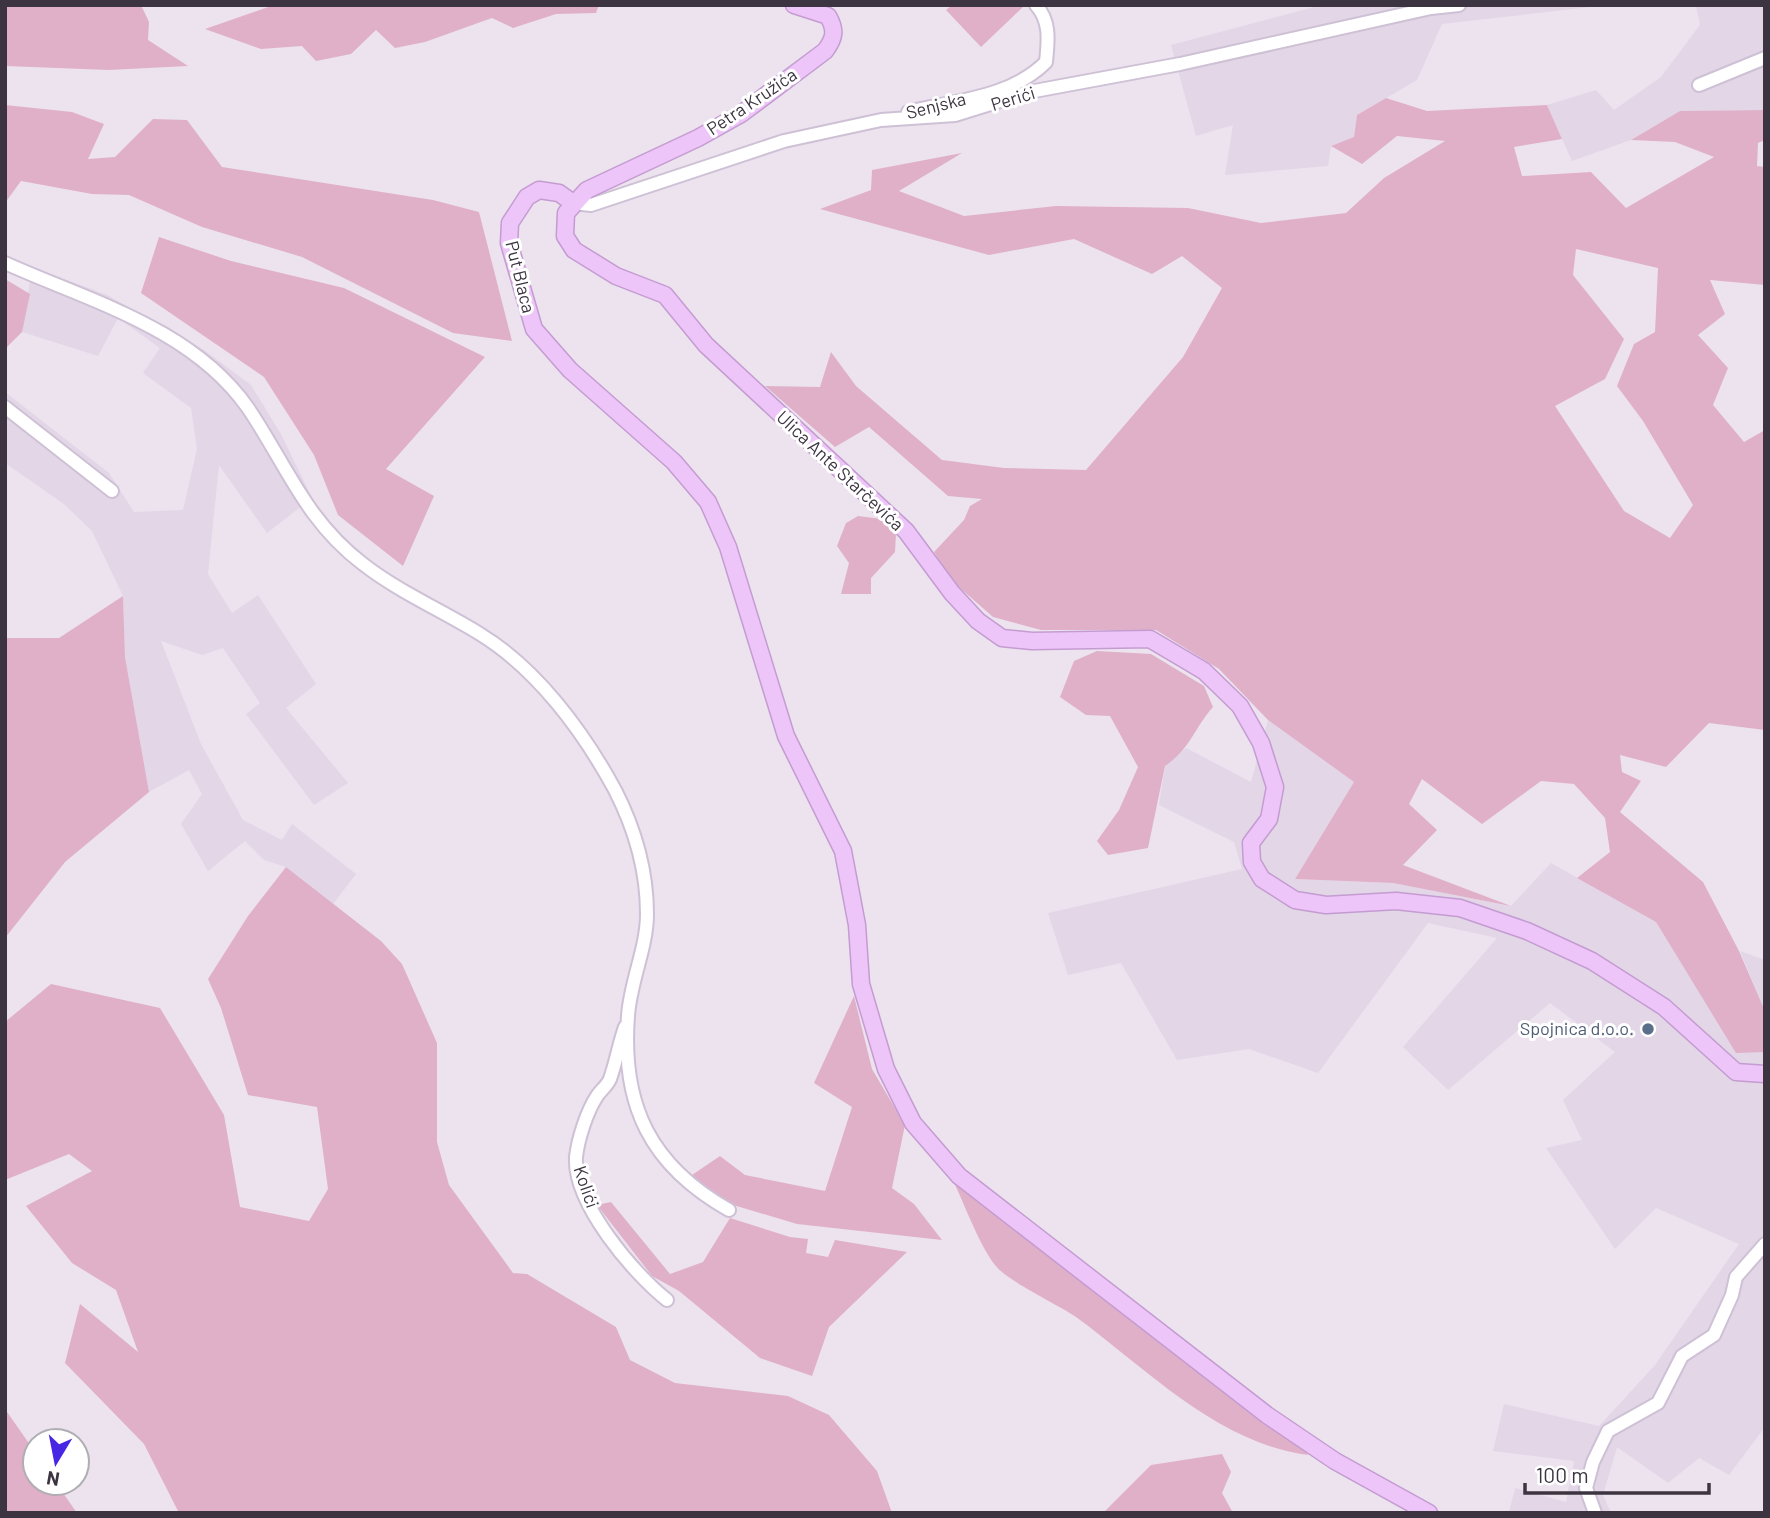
<svg xmlns="http://www.w3.org/2000/svg" width="1770" height="1518" font-family="Barlow,sans-serif">
<rect width="100%" height="100%" fill="#ece3ef"/>
<g fill="#e2d6e7">
<path d="M 1322,5 L 1608,5 L 1442,24 L 1417,80 L 1357,115 L 1354,137 L 1331,146 L 1328,166 L 1225,175 L 1233,125 L 1196,136 L 1171,45 Z"/>
<path d="M 1696,5 L 1765,5 L 1765,110 L 1680,111 L 1631,140 L 1572,161 L 1547,105 L 1596,90 L 1614,110 L 1661,77 L 1700,25 Z"/>
<path d="M 32,267 L 107,295 L 204,350 L 251,385 L 281,434 L 312,498 L 267,533 L 219,465 L 208,574 L 232,613 L 258,595 L 316,684 L 286,708 L 348,783 L 314,805 L 246,714 L 260,703 L 223,648 L 202,655 L 161,641 L 201,744 L 243,820 L 282,840 L 292,824 L 356,874 L 333,904 L 286,867 L 264,860 L 245,841 L 208,871 L 181,824 L 202,794 L 189,770 L 149,792 L 125,657 L 123,596 L 92,531 L 64,504 L 5,463 L 5,392 L 109,473 L 134,512 L 183,510 L 197,449 L 191,408 L 143,373 L 160,348 L 118,318 L 98,356 L 22,332 Z"/>
<path d="M 1268,720 L 1354,782 L 1295,879 L 1393,883 L 1511,906 L 1551,863 L 1656,922 L 1736,1052 L 1765,1052 L 1765,1427 L 1729,1475 L 1699,1458 L 1668,1483 L 1617,1447 L 1603,1495 L 1611,1513 L 1509,1513 L 1515,1488 L 1566,1502 L 1574,1461 L 1493,1451 L 1504,1404 L 1599,1426 L 1655,1365 L 1739,1244 L 1656,1208 L 1615,1249 L 1546,1148 L 1582,1140 L 1563,1100 L 1615,1052 L 1550,1003 L 1448,1090 L 1403,1047 L 1497,938 L 1428,923 L 1318,1073 L 1249,1049 L 1177,1060 L 1121,963 L 1068,975 L 1048,913 L 1242,869 L 1234,842 L 1159,805 L 1165,766 L 1186,748 L 1251,782 Z"/>
<path d="M 1740,951 L 1765,960 L 1765,1011 Z"/>
</g>
<g fill="#e0b0c9" fill-rule="evenodd">
<path d="M 5,5 L 141,5 L 149,22 L 148,40 L 188,66 L 109,70 L 5,66 Z"/>
<path d="M 274,5 L 599,5 L 596,13 L 556,14 L 513,28 L 492,18 L 425,42 L 395,48 L 376,30 L 351,54 L 316,61 L 302,46 L 261,49 L 205,29 Z"/>
<path d="M 952,5 L 1021,5 L 1023,7 L 981,47 L 946,10 Z"/>
<path d="M 1386,98 L 1427,111 L 1547,105 L 1562,139 L 1514,147 L 1522,176 L 1591,172 L 1626,208 L 1714,157 L 1675,142 L 1631,140 L 1680,111 L 1765,110 L 1765,140 L 1758,143 L 1757,166 L 1765,167 L 1765,285 L 1710,280 L 1725,314 L 1698,335 L 1728,368 L 1713,405 L 1744,442 L 1765,430 L 1765,730 L 1709,723 L 1666,767 L 1620,755 L 1622,772 L 1641,781 L 1620,812 L 1703,882 L 1739,951 L 1765,1011 L 1765,1052 L 1736,1053 L 1656,922 L 1577,878 L 1610,852 L 1605,818 L 1574,784 L 1541,781 L 1482,824 L 1422,779 L 1409,804 L 1437,830 L 1403,865 L 1511,906 L 1393,883 L 1295,879 L 1354,782 L 1268,720 L 1219,669 L 1156,630 L 1041,630 L 993,617 L 952,581 L 934,552 L 964,520 L 970,506 L 982,499 L 948,496 L 869,427 L 835,447 L 765,386 L 820,387 L 831,352 L 856,386 L 942,460 L 1004,468 L 1086,470 L 1183,357 L 1222,288 L 1182,256 L 1152,274 L 1074,239 L 989,255 L 820,209 L 871,190 L 872,170 L 962,153 L 899,191 L 964,216 L 1056,206 L 1188,208 L 1261,223 L 1346,213 L 1384,178 L 1445,141 L 1397,136 L 1362,164 L 1331,146 L 1354,137 L 1357,115 ZM 1576,249 L 1658,268 L 1655,332 L 1634,344 L 1617,386 L 1643,421 L 1693,505 L 1670,538 L 1624,511 L 1555,406 L 1605,379 L 1624,339 L 1573,275 Z"/>
<path d="M 5,105 L 72,112 L 104,124 L 88,159 L 115,157 L 153,119 L 187,120 L 222,167 L 433,200 L 479,212 L 512,341 L 453,333 L 302,257 L 202,227 L 129,195 L 92,194 L 21,181 L 5,203 Z"/>
<path d="M 159,237 L 231,261 L 344,288 L 485,357 L 386,469 L 434,496 L 403,566 L 338,515 L 314,455 L 264,377 L 141,293 Z"/>
<path d="M 5,279 L 30,294 L 22,332 L 5,349 Z"/>
<path d="M 858,516 L 882,519 L 896,533 L 895,552 L 871,578 L 871,594 L 841,594 L 849,563 L 837,546 L 846,523 Z"/>
<path d="M 123,596 L 125,657 L 149,792 L 65,862 L 5,938 L 5,638 L 59,638 Z"/>
<path d="M 1097,651 L 1151,654 L 1204,686 L 1213,707 C 1193,730 1191,748 1165,766 L 1148,848 L 1108,855 L 1097,841 L 1119,810 L 1138,767 L 1110,716 L 1086,715 L 1060,697 L 1074,661 Z"/>
<path d="M 286,867 L 381,941 L 402,964 L 437,1043 L 437,1142 L 449,1185 L 513,1273 L 527,1274 L 616,1327 L 630,1360 L 675,1383 L 788,1396 L 829,1415 L 877,1471 L 892,1513 L 179,1513 L 144,1444 L 65,1363 L 80,1304 L 138,1352 L 116,1290 L 72,1263 L 26,1206 L 92,1171 L 69,1154 L 5,1180 L 5,1022 L 51,984 L 160,1008 L 224,1115 L 240,1207 L 309,1221 L 328,1189 L 317,1107 L 248,1095 L 221,1008 L 208,979 L 248,916 Z"/>
<path d="M 854,996 L 872,1069 L 905,1125 L 892,1188 L 914,1204 L 942,1240 L 797,1224 L 730,1204 L 689,1177 L 720,1156 L 745,1175 L 825,1191 L 852,1107 L 814,1083 Z"/>
<path d="M 950,1174 L 1300,1444 L 1308,1455 C 1217,1443 1147,1369 1076,1317 C 1057,1304 1007,1281 995,1265 C 978,1243 963,1200 950,1174 Z"/>
<path d="M 611,1202 L 670,1274 L 703,1262 L 730,1218 L 790,1237 L 808,1239 L 806,1253 L 828,1257 L 835,1240 L 907,1252 L 829,1327 L 812,1376 L 760,1358 L 679,1291 L 652,1276 L 597,1205 Z"/>
<path d="M 5,1409 L 35,1452 L 35,1483 L 56,1483 L 77,1513 L 5,1513 Z"/>
<path d="M 1222,1454 L 1231,1472 L 1222,1493 L 1233,1513 L 1103,1513 L 1151,1465 Z"/>
</g>
<g fill="none" stroke-linecap="round" stroke-linejoin="round">
<g stroke="#cec1d5" stroke-width="16">
<g id="street">
<path d="M 1699,85 L 1765,58"/>
<path d="M 908,112 C 956,100 1010,98 1046,62 C 1048,41 1051,22 1036,5"/>
<path d="M 573,203 L 591,205 L 784,141 L 881,120 L 955,115 L 1029,92 L 1180,64 L 1431,8 L 1459,5"/>
<path d="M 5,263 C 89,301 192,328 248,408 C 286,464 305,520 363,564 C 399,592 441,610 480,634 C 537,669 583,731 615,790 C 635,829 647,870 647,914 C 647,948 630,982 628,1016 C 621,1106 651,1166 729,1210"/>
<path d="M 5,407 L 112,491"/>
<path d="M 625,1027 C 619,1044 616,1062 610,1079 C 607,1086 601,1090 597,1096 C 587,1111 578,1139 576,1157 C 573,1203 634,1274 667,1300"/>
<path d="M 1595,1513 L 1586,1488 L 1593,1462 L 1608,1431 L 1658,1403 L 1682,1356 L 1714,1335 L 1732,1295 L 1736,1277 L 1765,1244"/>
</g>
</g>
<g stroke="#c49cd1" stroke-width="19">
<g id="secondary">
<path d="M 794,5 L 828,16 C 836,30 835,38 825,51 L 741,114 L 698,138 L 587,190 L 566,213 L 565,236 L 574,250 L 616,276 L 665,295 L 706,345 L 906,531 L 952,593 L 978,621 L 1002,638 L 1032,641 L 1150,639 L 1204,671 L 1240,706 L 1261,743 L 1275,787 L 1269,819 L 1251,843 L 1252,862 L 1262,879 L 1295,900 L 1326,905 L 1396,901 L 1460,908 L 1527,931 L 1592,961 L 1664,1007 L 1736,1072 L 1765,1074"/>
<path d="M 573,203 L 559,193 L 539,190 L 527,197 L 510,223 L 509,243 L 534,329 L 570,370 L 674,462 L 708,502 L 728,547 L 786,736 L 843,851 L 857,925 L 861,984 L 886,1069 L 913,1123 L 959,1176 L 1267,1415 L 1335,1461 L 1429,1513"/>
</g>
</g>
<use href="#street" stroke="#fff" stroke-width="12"/>
<use href="#secondary" stroke="#edc5f8" stroke-width="16"/>
</g>
<circle fill="#5c6f8a" stroke="#fff" stroke-width="2.5" cx="1648" cy="1029" r="7"/>
<g text-anchor="middle" stroke-width="6" stroke-linejoin="round" paint-order="stroke">
<g font-size="18" fill="#3c3441" stroke="#fff">
<text transform="translate(1013 99) rotate(-17)" y="6">Perići</text>
<text transform="translate(752 102) rotate(-34)" y="6">Petra Kružića</text>
<text transform="translate(936 106) rotate(-14)" y="6">Senjska</text>
<text transform="translate(520 277) rotate(76)" y="6">Put Blaca</text>
<text transform="translate(840 471) rotate(43)" y="6">Ulica Ante Starčevića</text>
<text transform="translate(586 1187) rotate(71)" y="6">Kolići</text>
</g>
<g font-size="18" fill="#4e5e75" stroke="#fff" text-anchor="end">
<text x="1634" y="1035">Spojnica d.o.o.</text>
</g>
</g>
<rect width="1770" height="1518" fill="none" stroke="#3c3441" stroke-width="14"/>
<g transform="translate(56 1462) rotate(190)"><circle r="33" fill="#ffffff" stroke="#b1aeb3" stroke-width="2"/>
<path d="M0-5L12 26L0 18L-12 26Z" fill="#4727e3"/>
<text y="-10" font-size="19" font-weight="bold" text-anchor="middle" fill="#3c3441">N</text>
</g>
<path d="M1525 1483v10h184v-10" fill="none" stroke="#3c3441" stroke-width="3.5"/>
<text x="1536" y="1483" font-size="21" fill="#3c3441" stroke="#ffffff" stroke-width="5" paint-order="stroke">100 m</text>
</svg>
